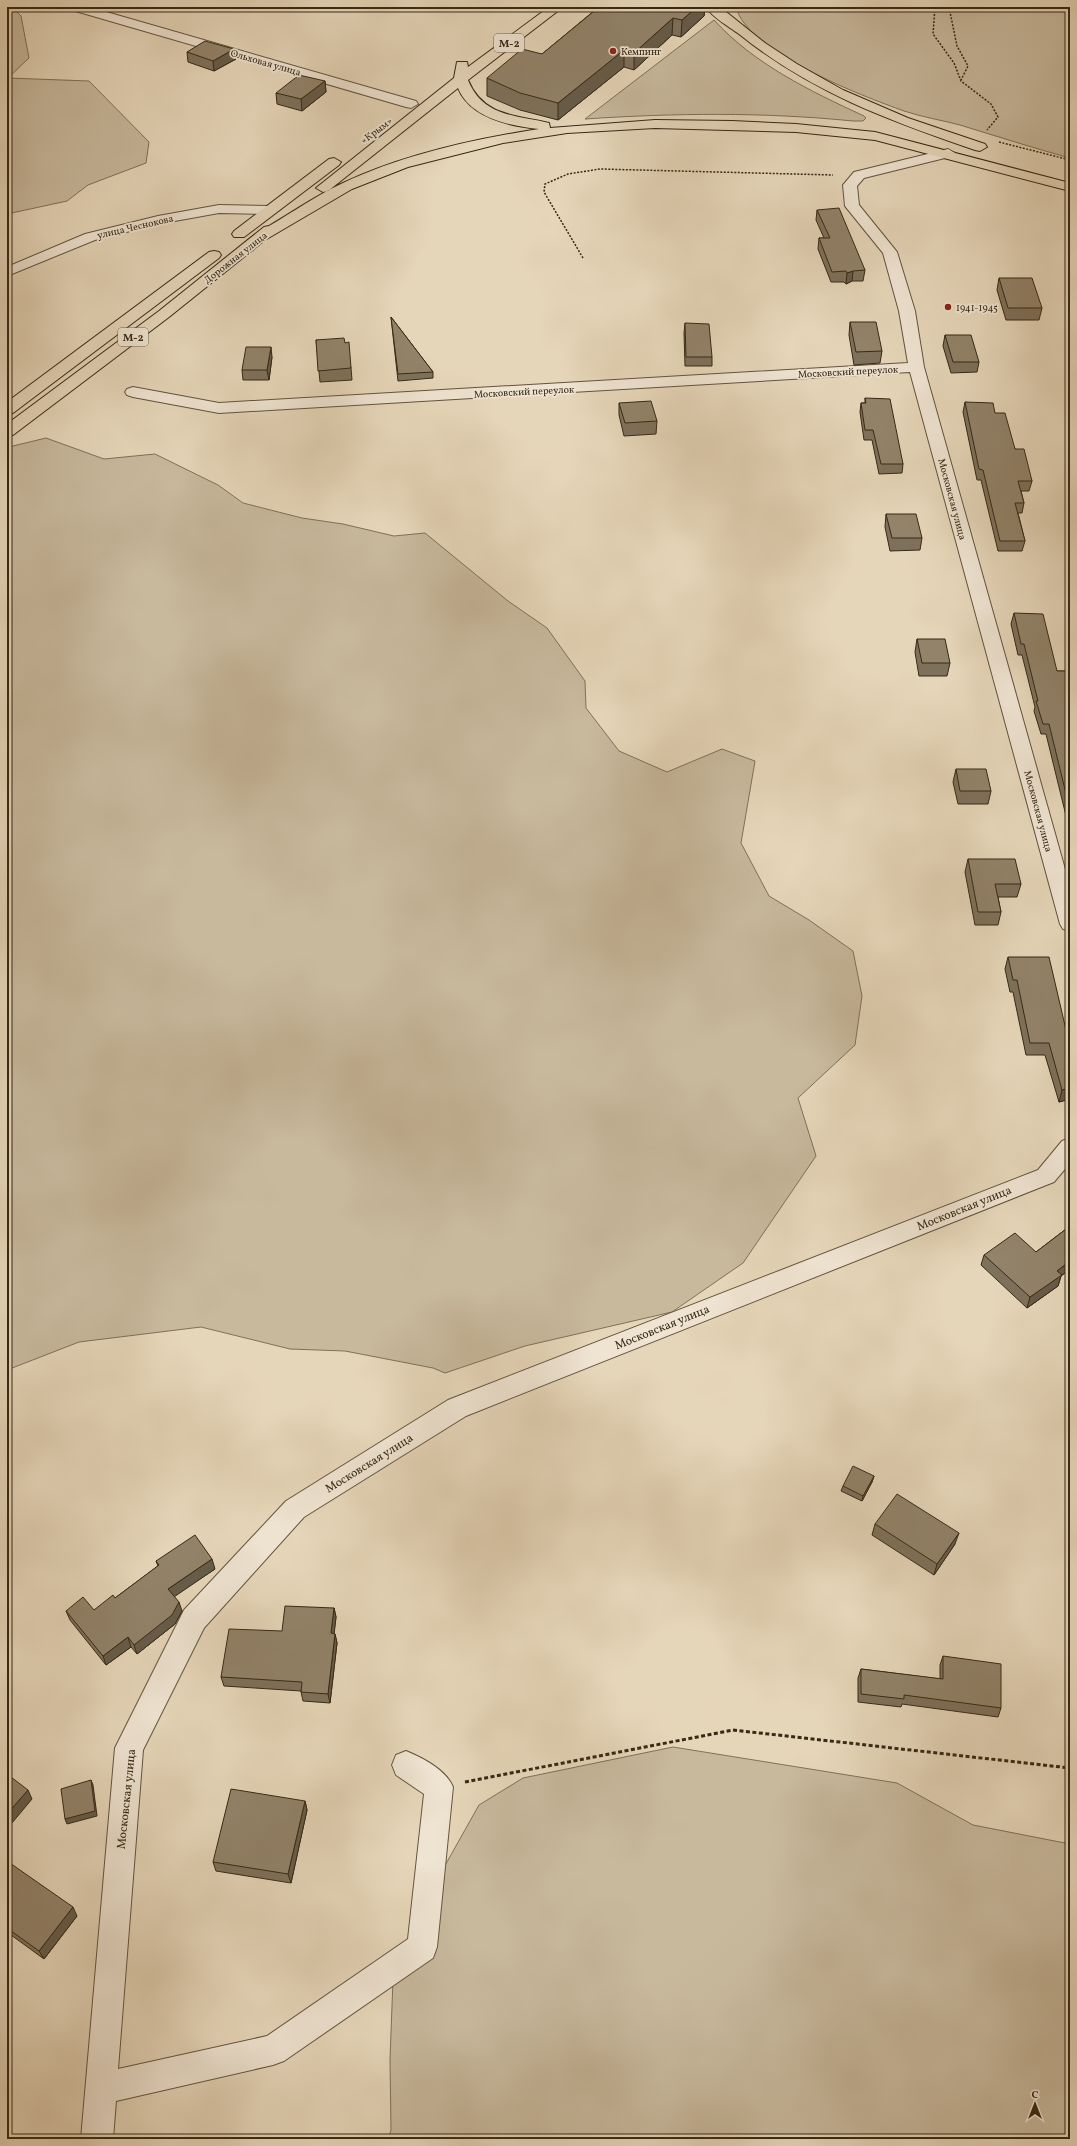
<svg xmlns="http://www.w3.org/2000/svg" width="1077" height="2146" font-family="Vollkorn,serif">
<rect width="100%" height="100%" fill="#e6d6b9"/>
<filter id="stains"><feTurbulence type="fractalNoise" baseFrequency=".005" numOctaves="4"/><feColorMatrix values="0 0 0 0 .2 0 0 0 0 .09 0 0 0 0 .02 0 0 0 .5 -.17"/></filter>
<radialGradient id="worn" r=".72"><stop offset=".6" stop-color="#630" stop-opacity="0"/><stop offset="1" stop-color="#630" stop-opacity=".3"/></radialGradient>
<g fill="#c8b99d" stroke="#7f7159">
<path d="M 7,7 L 12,7 L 21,16 L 29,58 L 8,78 L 89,81 L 149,142 L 146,163 L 88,185 L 67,201 L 7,214 Z"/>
<path d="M 736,7 L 1070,7 L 1070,158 C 1033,148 996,136 960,125 C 941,120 922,117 904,111 C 862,96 747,52 736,7 Z"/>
<path d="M 714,20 C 754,64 810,91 864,116 L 866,118 L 863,121 L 853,121 C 763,112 675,113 585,119 Z"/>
<path d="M 46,438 L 104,459 L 155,454 L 218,485 L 243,503 L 302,518 L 343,524 L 394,536 L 425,533 L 508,601 L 547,628 L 585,681 L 586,708 L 619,751 L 667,772 L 722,749 L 755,761 L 741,843 L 769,896 L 809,920 L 853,951 L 862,996 L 855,1045 L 798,1098 L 816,1156 L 743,1263 L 672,1312 L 525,1346 L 445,1373 L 433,1368 L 345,1351 L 290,1349 L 201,1327 L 79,1342 L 7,1370 L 7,451 L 13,446 Z"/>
<path d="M 673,1747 L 897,1783 L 973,1825 L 1070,1844 L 1070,2139 L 388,2139 L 391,2130 L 390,2060 L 393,1979 L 443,1869 L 479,1805 L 523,1778 Z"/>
</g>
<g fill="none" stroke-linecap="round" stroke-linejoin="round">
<g stroke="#62543e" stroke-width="2">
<g id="minor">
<path d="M 70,7 L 89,7 L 416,101 L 418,104 L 411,108 L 406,107 L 72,10 Z"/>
<path d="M 948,149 L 955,153 L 953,156 L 864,178 L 857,186 L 859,205 L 897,252 L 915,311 L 924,367 L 1070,887 L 1070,931 L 1063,929 L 1060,924 L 910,372 L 219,413 L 133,397 L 127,395 L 125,392 L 127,389 L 133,387 L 219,403 L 908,363 L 899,311 L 883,253 L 845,206 L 843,185 L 854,172 Z"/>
<path d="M 219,205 L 270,206 L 275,207 L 277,210 L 275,213 L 270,214 L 219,213 L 158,224 L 95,240 L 7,276 L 7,267 L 85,234 L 158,216 Z"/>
<path d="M 1070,1138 L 1070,1163 L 1054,1182 L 466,1416 L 304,1517 L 204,1628 L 143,1750 L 118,2069 L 267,2036 L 408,1939 L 424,1794 L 396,1775 L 392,1765 L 396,1755 L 406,1751 C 423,1758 446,1770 453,1787 L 437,1947 L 433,1958 L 284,2061 L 273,2065 L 116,2101 L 113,2139 L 81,2139 L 115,1748 L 184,1610 L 286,1501 L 448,1400 L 1038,1170 L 1062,1141 Z"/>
</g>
</g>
<g stroke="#362915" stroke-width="2">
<g id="primary">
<path d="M 549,7 L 563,7 L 468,80 C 483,117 516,115 549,123 L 550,128 L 655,120 L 732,121 L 796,124 L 875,132 L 1070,183 L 1070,191 L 875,140 L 796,132 L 655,128 L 567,133 L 503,143 L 408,167 L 352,189 L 265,240 L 169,317 L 13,435 L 7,437 L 7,424 L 159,311 L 264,227 L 269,226 C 293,212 317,195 343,183 C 402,155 474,139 539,129 C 510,126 470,118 458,88 L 328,191 L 323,192 L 316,188 L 454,78 L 457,62 L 467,62 L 468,67 Z"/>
<path d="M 706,7 L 720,7 L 765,43 L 797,64 L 843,90 L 908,118 L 985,144 L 987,147 L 980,151 L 975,150 C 888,120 811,92 739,34 C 728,26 713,18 706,7 Z"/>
<path d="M 334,158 L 341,162 L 339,165 L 244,237 L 234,237 L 232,234 L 234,231 L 329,159 Z"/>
<path d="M 214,251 L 219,252 L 221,255 L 219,258 L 13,413 L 7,415 L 7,402 L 209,252 Z"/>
</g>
</g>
<g stroke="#362915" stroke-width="1.5" stroke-dasharray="2 1.5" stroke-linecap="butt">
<path d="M 935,7 L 933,34 L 954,63 L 961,81 L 991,104 L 998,117 L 987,130"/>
<path d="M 949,7 L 957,46 L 968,66 L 961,80"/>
<path d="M 999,142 L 1070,160"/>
<path d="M 583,258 L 544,192 L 545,184 L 568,174 L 600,169 L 833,175"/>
</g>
<path stroke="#362915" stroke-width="3" stroke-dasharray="4 2.5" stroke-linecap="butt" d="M 465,1782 L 733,1730 L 1070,1768"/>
<use href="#minor" fill="#efe4d2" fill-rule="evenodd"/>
<use href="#primary" fill="#e6d6b9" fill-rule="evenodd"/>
</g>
<g fill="#7e715b" stroke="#362915">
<path d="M 595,7 L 705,7 L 704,16 L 681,37 L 672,35 L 634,70 L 624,67 L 558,120 L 520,110 L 487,96 L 487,78 L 542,54 L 595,10 Z"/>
<path d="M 187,52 L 236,59 L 214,71 L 188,62 Z"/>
<path d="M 325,81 L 326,92 L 302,111 L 277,104 L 276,93 Z"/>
<path d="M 817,210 L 865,270 L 863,281 L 852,281 L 846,284 L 844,282 L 831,282 L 818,249 L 819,238 L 824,238 L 816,220 Z"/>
<path d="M 999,278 L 1042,308 L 1039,320 L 1006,320 L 997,290 Z"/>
<path d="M 391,317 L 433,372 L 433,378 L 398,381 Z"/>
<path d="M 850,322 L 882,351 L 880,363 L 854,365 L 849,335 Z"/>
<path d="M 685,323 L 712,357 L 712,366 L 685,366 L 684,333 Z"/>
<path d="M 945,335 L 979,362 L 977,372 L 951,373 L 943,346 Z"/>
<path d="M 316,340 L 345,343 L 351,368 L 352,380 L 320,382 Z"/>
<path d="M 272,357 L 269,380 L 243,380 L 242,370 Z"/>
<path d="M 865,398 L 903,464 L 902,473 L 879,474 L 872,440 L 864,440 L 860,412 L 861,403 L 865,403 Z"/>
<path d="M 965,402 L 995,413 L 1015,449 L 1032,481 L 1029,491 L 1021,491 L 1024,503 L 1022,513 L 1018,513 L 1025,541 L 1022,551 L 998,551 L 981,480 L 977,480 L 963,412 Z"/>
<path d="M 619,403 L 657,421 L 656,434 L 624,436 L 619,415 Z"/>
<path d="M 886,514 L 922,538 L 920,550 L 890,551 L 885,527 Z"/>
<path d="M 1014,613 L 1057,671 L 1070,671 L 1070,828 L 1069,828 L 1046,734 L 1041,734 L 1034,711 L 1035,707 L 1022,655 L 1018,655 L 1011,624 Z"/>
<path d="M 917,639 L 950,663 L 947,676 L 919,676 L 915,652 Z"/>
<path d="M 956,769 L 991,791 L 988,804 L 958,804 L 953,782 Z"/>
<path d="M 968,859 L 1021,884 L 1017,897 L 998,897 L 1001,912 L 998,925 L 975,925 L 965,872 Z"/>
<path d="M 1008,957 L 1070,1047 L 1070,1099 L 1059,1102 L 1045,1055 L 1026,1055 L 1013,992 L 1010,992 L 1005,969 Z"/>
<path d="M 1070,1226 L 1070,1269 L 1061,1276 L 1058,1286 L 1027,1308 L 981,1265 L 984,1255 L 1036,1252 Z"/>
<path d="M 874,1476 L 872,1482 L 862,1501 L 841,1491 L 843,1486 Z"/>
<path d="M 875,1524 L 955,1544 L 934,1575 L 872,1535 Z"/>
<path d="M 156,1561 L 215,1569 L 174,1596 L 182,1611 L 175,1624 L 137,1654 L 131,1647 L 106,1665 L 70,1620 L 66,1611 L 94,1610 L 115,1598 L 158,1566 Z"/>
<path d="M 334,1608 L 336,1617 L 334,1633 L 335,1634 L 337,1643 L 330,1703 L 303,1701 L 301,1692 L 301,1691 L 224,1686 L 221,1677 L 282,1631 Z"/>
<path d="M 943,1656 L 1001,1708 L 998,1717 L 902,1704 L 901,1707 L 858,1702 L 858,1678 L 861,1669 L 940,1679 L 940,1665 Z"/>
<path d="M 305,1801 L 307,1810 L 291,1883 L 216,1871 L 213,1862 Z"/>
<path d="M 7,1861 L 77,1916 L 44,1959 L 7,1932 Z"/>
</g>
<g fill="#665c4a" stroke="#362915">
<path d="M 697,7 L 705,7 L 704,16 L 681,37 L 682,20 Z"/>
<path d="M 673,18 L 672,35 L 634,70 L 634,53 Z"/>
<path d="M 234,49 L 236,59 L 214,71 L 213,61 Z"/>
<path d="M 624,50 L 624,67 L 558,120 L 558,103 Z"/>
<path d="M 325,81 L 326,92 L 302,111 L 301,99 Z"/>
<path d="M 853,271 L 852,281 L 846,284 L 847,273 Z"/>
<path d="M 271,347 L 272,357 L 269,380 L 267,370 Z"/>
<path d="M 1070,1088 L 1070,1099 L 1059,1102 L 1062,1090 Z"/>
<path d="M 1070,1261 L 1070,1269 L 1061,1276 L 1058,1286 L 1027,1308 L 1030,1297 L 1057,1271 Z"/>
<path d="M 874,1476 L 872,1482 L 862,1501 L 863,1496 Z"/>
<path d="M 959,1533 L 955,1544 L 934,1575 L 937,1564 Z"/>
<path d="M 212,1559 L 215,1569 L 171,1599 L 168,1589 Z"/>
<path d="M 179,1602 L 182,1611 L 175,1624 L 137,1654 L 134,1645 Z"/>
<path d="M 334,1608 L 336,1617 L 333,1643 L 331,1633 Z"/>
<path d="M 335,1634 L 337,1643 L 330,1703 L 328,1694 Z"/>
<path d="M 128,1637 L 131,1647 L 106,1665 L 103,1656 Z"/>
<path d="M 91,1780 L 93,1785 L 97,1816 L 67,1824 L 65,1819 Z"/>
<path d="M 28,1790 L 32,1799 L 7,1829 L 7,1814 Z"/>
<path d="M 305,1801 L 307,1810 L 291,1883 L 288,1874 Z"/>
<path d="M 73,1907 L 77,1916 L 44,1959 L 39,1951 Z"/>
</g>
<g fill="#92836a" stroke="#362915">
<path d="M 599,7 L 697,7 L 682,20 L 673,18 L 634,53 L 624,50 L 558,103 L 520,93 L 487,78 L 522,49 L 542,54 Z"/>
<path d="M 205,41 L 234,49 L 213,61 L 187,52 Z"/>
<path d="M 299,75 L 325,81 L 301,99 L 276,93 Z"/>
<path d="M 839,208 L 865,270 L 853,271 L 847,273 L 846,271 L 832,272 L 819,238 L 830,238 L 817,210 Z"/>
<path d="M 999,278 L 1032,278 L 1042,308 L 1008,308 Z"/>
<path d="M 391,317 L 433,372 L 398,374 Z"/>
<path d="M 850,322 L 876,322 L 882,351 L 856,352 Z"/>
<path d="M 685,323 L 709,324 L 712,357 L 686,357 Z"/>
<path d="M 945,335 L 971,335 L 979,362 L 953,362 Z"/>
<path d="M 344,338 L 345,343 L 349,342 L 351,368 L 318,371 L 316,340 Z"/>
<path d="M 246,347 L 271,347 L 267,370 L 242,370 Z"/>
<path d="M 865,398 L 890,399 L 903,464 L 881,464 L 873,430 L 865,430 L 861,403 L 866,403 Z"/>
<path d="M 651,401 L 657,421 L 625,423 L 619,403 Z"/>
<path d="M 965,402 L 993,403 L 995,413 L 1005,413 L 1015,449 L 1024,449 L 1032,481 L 1018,481 L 1024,503 L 1015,503 L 1025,541 L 1000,541 L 983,470 L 979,469 Z"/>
<path d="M 886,514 L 916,514 L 922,538 L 892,538 Z"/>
<path d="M 1014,613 L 1043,614 L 1057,671 L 1070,671 L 1070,810 L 1049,724 L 1043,724 L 1036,701 L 1038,701 L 1024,644 L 1021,644 Z"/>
<path d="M 917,639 L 945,639 L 950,663 L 922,663 Z"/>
<path d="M 956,769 L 986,769 L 991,791 L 960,791 Z"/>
<path d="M 968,859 L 1015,859 L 1021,884 L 995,884 L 1001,912 L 978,912 Z"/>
<path d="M 1008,957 L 1049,957 L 1070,1047 L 1070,1088 L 1062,1090 L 1049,1043 L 1030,1043 L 1017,980 L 1013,980 Z"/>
<path d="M 1070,1226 L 1070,1261 L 1057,1271 L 1062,1275 L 1030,1297 L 984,1255 L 1015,1233 L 1036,1252 Z"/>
<path d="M 853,1466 L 874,1476 L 863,1496 L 843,1486 Z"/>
<path d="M 897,1494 L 959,1533 L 937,1564 L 875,1524 Z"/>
<path d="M 195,1535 L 212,1559 L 168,1589 L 179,1602 L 172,1615 L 134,1645 L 128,1637 L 103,1656 L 66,1611 L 83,1597 L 94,1610 L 113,1595 L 115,1598 L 159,1565 L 156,1561 Z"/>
<path d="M 285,1606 L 334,1608 L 331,1633 L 335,1634 L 328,1694 L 301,1692 L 302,1682 L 221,1677 L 229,1629 L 282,1631 Z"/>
<path d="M 943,1656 L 1001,1664 L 1001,1708 L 904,1695 L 904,1699 L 861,1694 L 861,1669 L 943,1679 Z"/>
<path d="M 7,1774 L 28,1790 L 7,1814 Z"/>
<path d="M 91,1780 L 95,1811 L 65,1819 L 61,1789 Z"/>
<path d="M 231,1789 L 305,1801 L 288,1874 L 213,1862 Z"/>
<path d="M 7,1861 L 73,1907 L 39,1951 L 7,1928 Z"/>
</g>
<g fill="#8f2418" stroke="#efe4d2" stroke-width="1.5">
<circle cx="613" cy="51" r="4"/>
<circle cx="948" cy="307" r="4"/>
</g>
<g text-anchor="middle" stroke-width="3.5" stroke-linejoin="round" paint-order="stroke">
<g font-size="10" fill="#362915" stroke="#efe4d2" text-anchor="start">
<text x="621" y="55">Кемпинг</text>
<text x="956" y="311">1941-1945</text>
</g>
<g font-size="10" fill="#362915" stroke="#efe4d2">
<text transform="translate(266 62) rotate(16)" y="4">Ольховая улица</text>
<text transform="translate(376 130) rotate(-37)" y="4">«Крым»</text>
<text transform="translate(135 226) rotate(-13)" y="4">улица Чеснокова</text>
<text transform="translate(235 257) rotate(-38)" y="4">Дорожная улица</text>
<text transform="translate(848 371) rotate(-3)" y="4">Московский переулок</text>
<text transform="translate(524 391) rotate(-3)" y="4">Московский переулок</text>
<text transform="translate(953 499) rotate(75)" y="4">Московская улица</text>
<text transform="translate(1039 811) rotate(75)" y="4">Московская улица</text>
</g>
<g fill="#efe4d2" stroke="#6e614e" stroke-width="1">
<rect x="494" y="34" width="30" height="18" rx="3"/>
<rect x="118" y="328" width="30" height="18" rx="3"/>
</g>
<g font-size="11" font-weight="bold" fill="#362915">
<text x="509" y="47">М-2</text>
<text x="133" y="341">М-2</text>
</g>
<g font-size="12" fill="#362915" stroke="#efe4d2">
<text transform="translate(964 1208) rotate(-22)" y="4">Московская улица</text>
<text transform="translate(662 1327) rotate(-22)" y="4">Московская улица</text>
<text transform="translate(369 1463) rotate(-32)" y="4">Московская улица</text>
<text transform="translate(126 1799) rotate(-84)" y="4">Московская улица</text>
</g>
</g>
<rect width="1077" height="2146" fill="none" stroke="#e6d6b9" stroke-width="24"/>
<rect x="8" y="8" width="1061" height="2130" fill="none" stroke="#362915" stroke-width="2"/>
<rect x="12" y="12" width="1053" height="2122" fill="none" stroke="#362915"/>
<g transform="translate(1035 2104)" stroke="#efe4d2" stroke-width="3" paint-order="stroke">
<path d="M0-3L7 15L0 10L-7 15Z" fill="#362915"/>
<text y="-6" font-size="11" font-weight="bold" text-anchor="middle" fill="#362915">С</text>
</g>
<rect width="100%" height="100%" filter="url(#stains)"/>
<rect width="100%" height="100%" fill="url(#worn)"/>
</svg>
